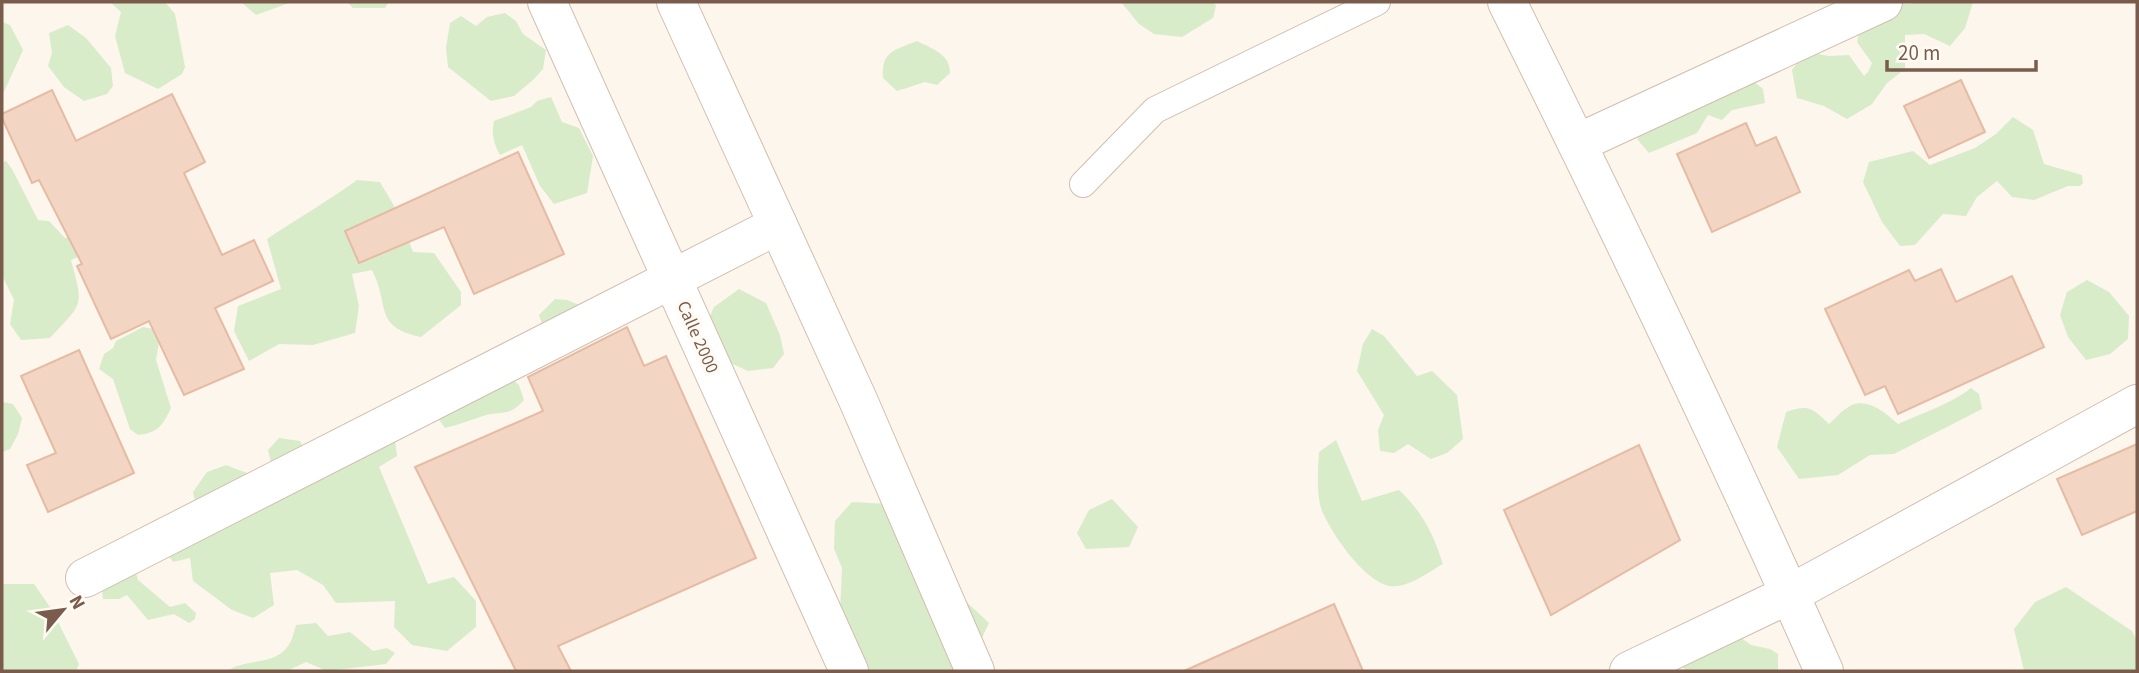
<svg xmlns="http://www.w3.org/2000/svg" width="2139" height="673" font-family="'Source Sans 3',sans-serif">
<rect width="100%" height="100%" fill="#fdf6ec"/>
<g fill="#d8ecc9">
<path d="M 110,2 L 165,2 L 175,14 L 185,67 L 182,74 L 158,89 L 125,73 L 115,36 L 121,12 Z"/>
<path d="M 241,2 L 292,2 L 256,15 Z"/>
<path d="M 347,2 L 389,2 L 385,8 L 353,8 Z"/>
<path d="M 1121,2 L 1214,2 L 1216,6 L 1213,18 L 1182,37 L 1154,34 L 1139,24 Z"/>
<path d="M 1913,2 L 1973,2 L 1965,28 L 1950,46 L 1924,34 L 1905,35 L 1905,69 L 1887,83 L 1872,104 L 1847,119 L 1824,106 L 1797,98 L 1792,70 L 1805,52 L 1829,56 L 1849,55 L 1864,76 L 1868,72 L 1872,63 L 1857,42 L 1864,11 L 1885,4 L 1912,4 Z"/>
<path d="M 505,13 L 516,21 L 523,34 L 546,50 L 543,69 L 534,79 L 514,96 L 491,101 L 448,67 L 446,48 L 450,23 L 461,16 L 476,26 L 487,17 Z"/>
<path d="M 2,22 L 10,25 L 23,50 L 2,96 Z"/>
<path d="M 68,25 L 86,38 L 111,68 L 113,86 L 107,94 L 84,101 L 64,87 L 48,66 L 52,53 L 49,33 Z"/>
<path d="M 917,41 C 933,49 950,54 950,73 L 937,85 L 925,82 L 897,91 L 883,78 C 881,51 895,50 917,41 Z"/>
<path d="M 1753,81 L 1763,89 L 1765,103 L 1732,110 L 1722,120 L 1708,115 L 1697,133 L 1649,153 L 1637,139 L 1646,129 Z"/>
<path d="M 551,97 L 562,122 L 579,128 L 593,156 L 587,193 L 554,204 L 540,186 L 522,145 L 500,155 C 494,144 491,134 494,121 L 531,107 L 537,101 Z"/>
<path d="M 2013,117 L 2033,130 L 2044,164 L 2082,175 L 2083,183 L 2080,186 L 2068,186 L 2034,200 L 2012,197 L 1997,181 L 1977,197 L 1966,216 L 1943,214 L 1915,245 L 1900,246 L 1882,222 L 1863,182 L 1869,162 L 1913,151 L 1930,165 L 1975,148 L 1996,134 Z"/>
<path d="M 6,161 L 12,169 L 38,220 L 49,221 L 65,238 L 91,231 L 98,248 L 71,260 C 84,308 83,302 50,338 L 21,340 L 10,324 L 14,300 L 2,275 L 2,162 Z"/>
<path d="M 357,180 L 380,182 L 400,216 L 413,252 L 434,253 L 461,292 L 461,305 L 421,337 C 373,327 390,305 372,270 L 352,274 L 359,306 L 355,333 L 313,345 L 279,344 L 249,361 L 234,331 L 238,306 L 281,289 L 267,239 C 297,219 328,201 357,180 Z"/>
<path d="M 2087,280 L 2109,292 L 2129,316 L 2128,339 L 2110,354 L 2086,360 L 2068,337 L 2060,315 L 2067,292 Z"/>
<path d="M 739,289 L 766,303 L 780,335 L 784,354 L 773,368 L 748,371 L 722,359 L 703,332 L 714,307 Z"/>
<path d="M 555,299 L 567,300 L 601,314 L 547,338 L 539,315 Z"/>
<path d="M 143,327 L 153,329 L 159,342 L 156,360 L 171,408 C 163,425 158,433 138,435 L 130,429 L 113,379 L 99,369 L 104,354 L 113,348 L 116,341 Z"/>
<path d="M 1372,329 L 1384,336 L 1417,376 L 1432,371 L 1457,395 L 1463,439 L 1447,453 L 1431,459 L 1408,444 L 1394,453 L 1380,451 L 1378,430 L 1384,415 L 1357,371 L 1363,344 Z"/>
<path d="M 486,357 L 519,385 L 524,400 C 508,418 501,410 483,416 C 470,420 458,425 445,428 L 429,406 C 445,377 450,362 486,357 Z"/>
<path d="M 1971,388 L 1979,394 L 1982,409 L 1894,454 L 1870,455 L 1838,475 L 1799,479 L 1777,447 L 1786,412 C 1809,404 1812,408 1829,424 C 1835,419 1840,412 1847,408 C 1864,395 1885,412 1898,424 C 1922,413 1951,404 1971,388 Z"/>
<path d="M 2,402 L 13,404 L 22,418 L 18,434 L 10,449 L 2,452 Z"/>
<path d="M 394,432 L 397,456 L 379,467 L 428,584 L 454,577 L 476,601 L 476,627 L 447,651 L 412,645 L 394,627 L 395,601 L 336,603 L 323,585 L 297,570 L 270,573 L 274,605 L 253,618 L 232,610 L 193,581 L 190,558 L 173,562 L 159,542 L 198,515 L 193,492 L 207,472 L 226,465 L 252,475 L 275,479 L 268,450 L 279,438 L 300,441 L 313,466 Z"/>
<path d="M 1336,440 L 1362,501 L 1399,490 C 1423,513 1433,533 1443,564 C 1427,573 1407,589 1389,586 C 1363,580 1332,534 1322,511 C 1316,495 1318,468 1319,452 Z"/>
<path d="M 1112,499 L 1138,527 L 1129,547 L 1086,549 L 1077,533 L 1089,510 Z"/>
<path d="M 852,502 L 888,504 L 959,595 L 989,623 L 966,671 L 862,671 L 840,613 L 842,568 L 834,549 L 835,521 Z"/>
<path d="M 135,569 L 138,580 L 170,607 L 185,603 L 196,613 L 195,619 L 189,623 L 174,614 L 148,620 L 127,595 L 119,599 L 103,599 L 101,583 Z"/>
<path d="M 2,584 L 34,584 L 52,610 L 79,664 L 76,671 L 2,671 Z"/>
<path d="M 2066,587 L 2132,631 L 2137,641 L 2137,671 L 2024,671 L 2014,629 L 2035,602 Z"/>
<path d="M 316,623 L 328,636 L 350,632 L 373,651 L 387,648 L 395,653 L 386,664 L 327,671 L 306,662 L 289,670 L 289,671 L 228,671 C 244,658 275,666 288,646 C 292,641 294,632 296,625 Z"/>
<path d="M 1737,635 L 1751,645 L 1770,649 L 1778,654 L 1778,671 L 1686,671 L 1674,657 Z"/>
</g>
<g fill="#f3d5c3" stroke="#e6bba3" stroke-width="2">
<path d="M 1961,80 L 1985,132 L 1929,158 L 1904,106 Z"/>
<path d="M 52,90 L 76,141 L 172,94 L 205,162 L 184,173 L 222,255 L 254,240 L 273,281 L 215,308 L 244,369 L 184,395 L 149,321 L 111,339 L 77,266 L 82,264 L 39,180 L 32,183 L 2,118 L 2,114 Z"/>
<path d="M 1746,123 L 1756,146 L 1776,137 L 1800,192 L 1712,232 L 1677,154 Z"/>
<path d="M 518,152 L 564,254 L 474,294 L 444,227 L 359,263 L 345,231 Z"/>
<path d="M 1941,269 L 1956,302 L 2012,276 L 2044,347 L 1898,414 L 1885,386 L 1865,395 L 1825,309 L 1909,270 L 1915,281 Z"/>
<path d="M 627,327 L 644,366 L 666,356 L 756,558 L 558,646 L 571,671 L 516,671 L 415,467 L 543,411 L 528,377 Z"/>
<path d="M 79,350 L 134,473 L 48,512 L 27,465 L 56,453 L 21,376 Z"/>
<path d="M 2137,444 L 2137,511 L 2082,535 L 2057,479 Z"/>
<path d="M 1639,445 L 1680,540 L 1551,615 L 1504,510 Z"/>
<path d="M 1334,604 L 1363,671 L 1184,671 Z"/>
</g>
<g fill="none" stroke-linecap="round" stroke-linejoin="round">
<g stroke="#d1beb0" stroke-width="28">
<path id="service" d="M 1083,184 L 1155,110 L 1377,2"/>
</g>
<g stroke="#d1beb0" stroke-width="40">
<g id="minor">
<path d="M 1507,2 C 1617,223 1724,446 1824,671"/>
<path d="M 1578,143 L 1883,2"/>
<path d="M 85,578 L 778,225"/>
<path d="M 1629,671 L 1790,594 L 2137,404"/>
</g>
</g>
<g stroke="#d1beb0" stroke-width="40">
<g id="tertiary">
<path d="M 547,2 L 849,671"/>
<path d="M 676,2 L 858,400 L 975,671"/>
</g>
</g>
<use href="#service" stroke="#fff" stroke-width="26"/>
<use href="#minor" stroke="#fff" stroke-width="38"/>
<use href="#tertiary" stroke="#fff" stroke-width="38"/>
</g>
<g text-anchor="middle" stroke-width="7" stroke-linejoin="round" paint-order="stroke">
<g font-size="18" fill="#7a5c4d" stroke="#fffaf3">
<text transform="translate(698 337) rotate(66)" y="6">Calle 2000</text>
</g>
</g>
<rect width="2139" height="673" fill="none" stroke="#7a5c4d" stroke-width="7"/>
<g transform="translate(63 610) rotate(61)" stroke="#fffaf3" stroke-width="5" paint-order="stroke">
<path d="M0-5L12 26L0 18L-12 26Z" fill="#7a5c4d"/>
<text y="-10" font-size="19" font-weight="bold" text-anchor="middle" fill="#7a5c4d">N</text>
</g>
<path d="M1887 60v10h149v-10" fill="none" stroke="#7a5c4d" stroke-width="3.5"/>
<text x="1898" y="60" font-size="21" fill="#7a5c4d" stroke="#fffaf3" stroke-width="5" paint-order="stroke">20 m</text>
</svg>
